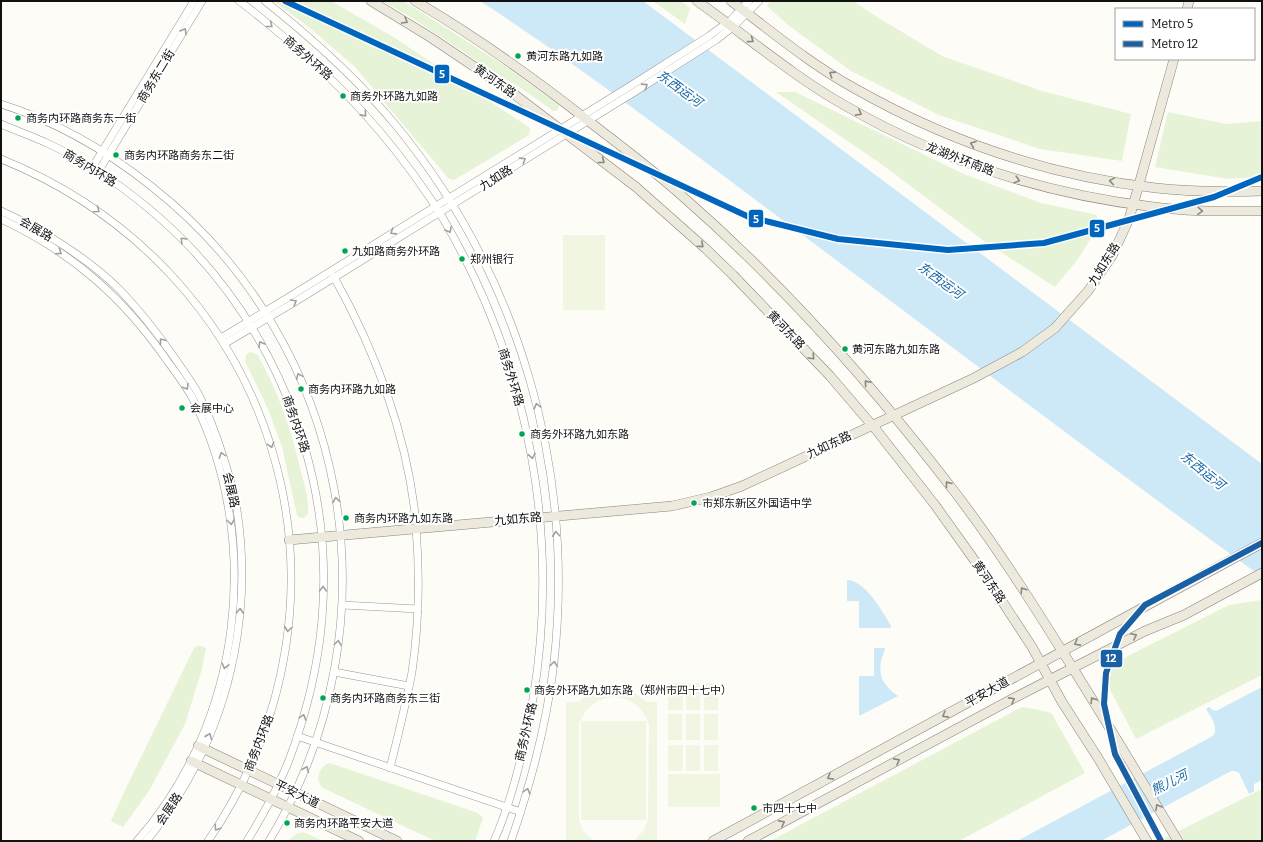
<svg xmlns="http://www.w3.org/2000/svg" width="1263" height="842" font-family="Bitter,'Noto Sans SC',serif">
<rect width="100%" height="100%" fill="#fdfcf7"/>
<g fill="#e7f3d7">
<path d="M 274,1 L 331,1 L 395,38 L 530,128 L 529,135 L 456,179 L 453,180 L 448,178 L 355,67 L 311,29 Z"/>
<path d="M 382,1 L 403,1 L 429,17 L 502,64 L 559,105 L 558,110 L 553,111 L 518,86 L 494,73 L 458,48 L 412,18 Z"/>
<path d="M 653,1 L 681,1 L 690,8 L 685,24 Z"/>
<path d="M 770,1 L 853,1 L 877,17 L 942,56 L 1042,91 L 1131,114 L 1122,161 L 1040,149 L 939,115 L 851,71 L 788,25 L 767,6 Z"/>
<path d="M 776,92 L 795,92 L 966,175 L 1041,203 L 1097,215 L 1098,227 L 1078,259 L 1055,287 L 988,244 L 881,164 Z"/>
<path d="M 1168,112 L 1226,124 L 1262,121 L 1262,177 L 1228,179 L 1155,167 Z"/>
<path d="M 250,352 L 257,354 C 278,391 292,431 301,472 C 305,486 309,500 308,514 L 303,518 L 299,517 L 297,515 L 282,447 L 268,409 L 245,361 L 246,355 Z"/>
<path d="M 1262,600 L 1262,675 L 1136,739 L 1106,682 C 1107,669 1108,668 1118,661 L 1229,605 Z"/>
<path d="M 198,645 L 206,648 L 202,669 L 185,724 L 149,791 L 123,827 L 111,821 L 128,784 L 194,648 Z"/>
<path d="M 1024,707 L 1048,712 L 1052,714 L 1085,773 L 959,841 L 770,841 L 1020,708 Z"/>
<path d="M 330,763 L 478,813 L 483,818 L 475,841 L 435,841 L 323,788 C 322,788 319,783 319,782 C 316,775 323,764 330,763 Z"/>
<path d="M 1262,789 L 1262,841 L 1159,841 Z"/>
<path d="M 302,832 L 308,834 L 323,841 L 288,841 L 296,834 Z"/>
</g>
<g fill="#f0f6e1">
<rect x="563" y="235" width="42" height="75"/>
<rect x="668" y="683" width="15" height="27"/>
<rect x="686" y="683" width="14" height="27"/>
<rect x="704" y="683" width="14" height="27"/>
<path d="M 614,686 L 626,688 L 632,691 L 647,702 L 657,702 L 657,840 L 634,841 L 644,830 L 648,819 L 649,724 C 636,688 591,689 579,724 L 579,819 L 582,829 L 593,841 L 566,841 L 566,702 L 579,702 C 589,692 600,687 614,686 Z"/>
<rect x="668" y="714" width="14" height="26"/>
<rect x="686" y="714" width="14" height="26"/>
<rect x="704" y="714" width="14" height="26"/>
<rect x="581" y="721" width="65" height="99"/>
<rect x="668" y="745" width="15" height="26"/>
<rect x="686" y="745" width="14" height="26"/>
<rect x="704" y="745" width="14" height="26"/>
<rect x="668" y="774" width="52" height="33"/>
</g>
<g fill="#cde8f7">
<path d="M 480,1 L 643,1 L 1262,464 L 1262,577 C 1093,455 928,328 761,204 C 669,135 577,64 480,1 Z"/>
<path d="M 847,580 C 865,580 883,612 891,626 L 891,628 L 859,628 L 859,601 L 847,601 Z"/>
<path d="M 874,648 L 885,648 C 885,652 883,654 882,657 C 877,676 884,686 898,696 L 861,715 L 859,715 L 859,676 L 874,676 Z"/>
<path d="M 1262,687 L 1262,780 L 1254,784 L 1254,791 L 1249,794 L 1239,773 L 1235,771 L 1231,771 L 1101,841 L 1017,841 L 1213,736 C 1219,727 1211,717 1206,709 L 1209,707 L 1214,711 L 1218,710 Z"/>
</g>
<g fill="none" stroke-linecap="round" stroke-linejoin="round">
<g stroke="#979795" stroke-width="8">
<g id="minor">
<path d="M 239,1 C 255,12 269,25 284,37 C 340,83 389,137 430,198 C 447,223 461,250 474,277 C 536,408 557,556 533,699 C 525,745 513,798 494,841"/>
<path d="M 265,1 C 313,39 359,80 398,128 C 520,278 575,470 554,662 C 547,723 531,783 511,841"/>
<path d="M 1,104 C 55,121 107,151 151,186 C 351,343 401,624 269,841"/>
<path d="M 1,124 C 17,131 34,137 49,144 C 85,161 118,183 148,208 C 269,308 335,464 322,619 C 318,667 306,715 289,760 C 278,788 263,815 247,841"/>
<path d="M 1,159 C 278,271 377,594 208,841"/>
<path d="M 92,168 L 194,1"/>
<path d="M 98,172 L 202,1"/>
<path d="M 1,211 C 41,229 89,259 120,290 C 140,311 158,334 174,357 C 183,370 192,382 199,395 C 209,415 217,437 224,459 C 228,472 232,485 235,498 C 254,603 233,712 175,801 C 166,815 157,829 146,841"/>
<path d="M 1,219 C 72,252 124,298 168,362 C 177,374 186,386 193,399 C 264,541 242,722 137,841"/>
<path d="M 334,277 C 377,354 407,435 416,522"/>
<path d="M 221,338 L 289,297 L 632,85 L 709,36 L 731,20 L 749,1"/>
<path d="M 224,344 L 293,303 L 636,91 L 716,40 L 735,25 L 759,1"/>
<path d="M 342,605 L 418,609"/>
<path d="M 334,672 L 409,686"/>
<path d="M 297,736 L 521,812"/>
<path d="M 390,768 C 398,736 406,704 412,672 C 419,624 420,576 416,528"/>
</g>
</g>
<g stroke="#858482" stroke-width="10">
<g id="major">
<path d="M 371,1 L 430,37 L 506,88 L 636,187 L 706,249 L 733,275 L 830,376 L 877,431 L 935,505 L 985,575 L 1032,647 L 1062,702 L 1098,758 L 1147,841"/>
<path d="M 415,1 C 477,37 535,79 591,123 C 621,146 652,169 681,195 C 782,283 872,384 954,491 C 994,543 1029,598 1064,654 C 1103,716 1140,778 1178,841"/>
<path d="M 697,1 C 745,35 793,76 844,105 C 939,160 1044,194 1154,207 C 1190,212 1226,211 1262,211"/>
<path d="M 731,1 C 771,31 810,64 854,88 C 947,141 1050,176 1156,188 C 1191,192 1227,192 1262,191"/>
<path d="M 1187,9 L 1189,1"/>
<path d="M 289,540 L 672,506 L 711,497 L 742,486 L 974,378 L 1022,352 L 1055,328 L 1088,291 L 1112,256 L 1129,219 L 1136,195 L 1174,59"/>
<path d="M 198,746 L 397,841"/>
<path d="M 191,761 L 359,841"/>
<path d="M 713,841 L 1262,543"/>
<path d="M 748,841 L 1014,698 L 1145,631 L 1184,615 L 1262,573"/>
</g>
</g>
<use href="#minor" stroke="#fffffe" stroke-width="7"/>
<use href="#major" stroke="#ede9dc" stroke-width="9"/>
<g stroke="#fff" stroke-width="9">
<path id="metro-1" d="M 285,1 L 749,217 L 838,239 L 948,250 L 1044,243 L 1214,197 L 1262,177"/>
</g>
<g stroke="#fff" stroke-width="9">
<path id="metro-2" d="M 1161,841 L 1115,754 L 1104,704 L 1106,673 L 1120,634 L 1145,605 L 1262,543"/>
</g>
<use href="#metro-1" stroke="#0065bd" stroke-width="6"/>
<use href="#metro-2" stroke="#1a60a5" stroke-width="6"/>
</g>
<defs><path id="oneway-chevron" d="M-2-3.5L2.5 0L-2 3.5" fill="none" stroke-width="1.6" stroke-linecap="round" stroke-linejoin="round"/></defs>
<g stroke="#8a8881">
<use href="#oneway-chevron" transform="translate(405 21) rotate(31)"/>
<use href="#oneway-chevron" transform="translate(751 40) rotate(36)"/>
<use href="#oneway-chevron" transform="translate(832 74) rotate(-147)"/>
<use href="#oneway-chevron" transform="translate(859 113) rotate(29)"/>
<use href="#oneway-chevron" transform="translate(973 144) rotate(-159)"/>
<use href="#oneway-chevron" transform="translate(602 161) rotate(38)"/>
<use href="#oneway-chevron" transform="translate(1017 180) rotate(16)"/>
<use href="#oneway-chevron" transform="translate(1112 181) rotate(-171)"/>
<use href="#oneway-chevron" transform="translate(1200 211) rotate(3)"/>
<use href="#oneway-chevron" transform="translate(701 245) rotate(42)"/>
<use href="#oneway-chevron" transform="translate(812 357) rotate(47)"/>
<use href="#oneway-chevron" transform="translate(867 383) rotate(-131)"/>
<use href="#oneway-chevron" transform="translate(948 484) rotate(-128)"/>
<use href="#oneway-chevron" transform="translate(1023 590) rotate(-124)"/>
<use href="#oneway-chevron" transform="translate(1134 636) rotate(-27)"/>
<use href="#oneway-chevron" transform="translate(1077 643) rotate(152)"/>
<use href="#oneway-chevron" transform="translate(1012 700) rotate(-28)"/>
<use href="#oneway-chevron" transform="translate(1093 700) rotate(-122)"/>
<use href="#oneway-chevron" transform="translate(945 715) rotate(151)"/>
<use href="#oneway-chevron" transform="translate(897 761) rotate(-28)"/>
<use href="#oneway-chevron" transform="translate(830 777) rotate(151)"/>
<use href="#oneway-chevron" transform="translate(1158 807) rotate(-121)"/>
<use href="#oneway-chevron" transform="translate(782 823) rotate(-28)"/>
</g>
<g stroke="#a0a09f">
<use href="#oneway-chevron" transform="translate(270 25) rotate(39)"/>
<use href="#oneway-chevron" transform="translate(184 31) rotate(-59)"/>
<use href="#oneway-chevron" transform="translate(645 86) rotate(-33)"/>
<use href="#oneway-chevron" transform="translate(364 114) rotate(48)"/>
<use href="#oneway-chevron" transform="translate(523 160) rotate(-32)"/>
<use href="#oneway-chevron" transform="translate(97 210) rotate(35)"/>
<use href="#oneway-chevron" transform="translate(449 230) rotate(61)"/>
<use href="#oneway-chevron" transform="translate(393 232) rotate(148)"/>
<use href="#oneway-chevron" transform="translate(183 240) rotate(-135)"/>
<use href="#oneway-chevron" transform="translate(59 252) rotate(34)"/>
<use href="#oneway-chevron" transform="translate(294 302) rotate(-31)"/>
<use href="#oneway-chevron" transform="translate(162 341) rotate(-127)"/>
<use href="#oneway-chevron" transform="translate(261 344) rotate(-119)"/>
<use href="#oneway-chevron" transform="translate(299 376) rotate(-114)"/>
<use href="#oneway-chevron" transform="translate(186 387) rotate(58)"/>
<use href="#oneway-chevron" transform="translate(537 406) rotate(-105)"/>
<use href="#oneway-chevron" transform="translate(271 445) rotate(73)"/>
<use href="#oneway-chevron" transform="translate(222 455) rotate(-107)"/>
<use href="#oneway-chevron" transform="translate(532 456) rotate(79)"/>
<use href="#oneway-chevron" transform="translate(336 500) rotate(-99)"/>
<use href="#oneway-chevron" transform="translate(231 522) rotate(83)"/>
<use href="#oneway-chevron" transform="translate(556 534) rotate(-94)"/>
<use href="#oneway-chevron" transform="translate(323 589) rotate(-90)"/>
<use href="#oneway-chevron" transform="translate(240 611) rotate(-87)"/>
<use href="#oneway-chevron" transform="translate(288 629) rotate(98)"/>
<use href="#oneway-chevron" transform="translate(338 643) rotate(-82)"/>
<use href="#oneway-chevron" transform="translate(554 664) rotate(-83)"/>
<use href="#oneway-chevron" transform="translate(225 666) rotate(103)"/>
<use href="#oneway-chevron" transform="translate(303 717) rotate(-73)"/>
<use href="#oneway-chevron" transform="translate(209 736) rotate(-68)"/>
<use href="#oneway-chevron" transform="translate(306 769) rotate(-68)"/>
<use href="#oneway-chevron" transform="translate(527 791) rotate(-74)"/>
<use href="#oneway-chevron" transform="translate(217 828) rotate(123)"/>
</g>
<g fill="#00a651" stroke="#fff" stroke-width="1.5">
<circle cx="518" cy="56" r="3.5"/>
<circle cx="343" cy="96" r="3.5"/>
<circle cx="18" cy="118" r="3.5"/>
<circle cx="116" cy="155" r="3.5"/>
<circle cx="345" cy="251" r="3.5"/>
<circle cx="462" cy="259" r="3.5"/>
<circle cx="845" cy="349" r="3.5"/>
<circle cx="301" cy="389" r="3.5"/>
<circle cx="182" cy="408" r="3.5"/>
<circle cx="522" cy="434" r="3.5"/>
<circle cx="694" cy="503" r="3.5"/>
<circle cx="346" cy="518" r="3.5"/>
<circle cx="527" cy="690" r="3.5"/>
<circle cx="323" cy="698" r="3.5"/>
<circle cx="754" cy="808" r="3.5"/>
<circle cx="287" cy="823" r="3.5"/>
</g>
<g text-anchor="middle" stroke-width="4" stroke-linejoin="round" paint-order="stroke">
<g font-size="11" fill="#111" stroke="#fff" text-anchor="start">
<text x="526" y="60">黄河东路九如路</text>
<text x="350" y="100">商务外环路九如路</text>
<text x="26" y="122">商务内环路商务东一街</text>
<text x="124" y="159">商务内环路商务东二街</text>
<text x="352" y="255">九如路商务外环路</text>
<text x="470" y="263">郑州银行</text>
<text x="852" y="353">黄河东路九如东路</text>
<text x="308" y="393">商务内环路九如路</text>
<text x="190" y="412">会展中心</text>
<text x="530" y="438">商务外环路九如东路</text>
<text x="702" y="507">市郑东新区外国语中学</text>
<text x="354" y="522">商务内环路九如东路</text>
<text x="534" y="694">商务外环路九如东路（郑州市四十七中）</text>
<text x="330" y="702">商务内环路商务东三街</text>
<text x="762" y="812">市四十七中</text>
<text x="294" y="827">商务内环路平安大道</text>
</g>
<g font-size="12" fill="#111" stroke="#fff">
<text transform="translate(308 58) rotate(41)" y="4">商务外环路</text>
<text transform="translate(156 76) rotate(-59)" y="4">商务东二街</text>
<text transform="translate(495 81) rotate(35)" y="4">黄河东路</text>
<text transform="translate(960 159) rotate(21)" y="4">龙湖外环南路</text>
<text transform="translate(90 168) rotate(31)" y="4">商务内环路</text>
<text transform="translate(496 178) rotate(-32)" y="4">九如路</text>
<text transform="translate(36 229) rotate(30)" y="4">会展路</text>
<text transform="translate(1104 264) rotate(-58)" y="4">九如东路</text>
<text transform="translate(786 330) rotate(46)" y="4">黄河东路</text>
<text transform="translate(511 377) rotate(73)" y="4">商务外环路</text>
<text transform="translate(296 424) rotate(71)" y="4">商务内环路</text>
<text transform="translate(829 445) rotate(-25)" y="4">九如东路</text>
<text transform="translate(231 490) rotate(77)" y="4">会展路</text>
<text transform="translate(518 519) rotate(-5)" y="4">九如东路</text>
<text transform="translate(989 582) rotate(56)" y="4">黄河东路</text>
<text transform="translate(987 692) rotate(-29)" y="4">平安大道</text>
<text transform="translate(526 732) rotate(-77)" y="4">商务外环路</text>
<text transform="translate(259 743) rotate(-69)" y="4">商务内环路</text>
<text transform="translate(297 794) rotate(26)" y="4">平安大道</text>
<text transform="translate(169 809) rotate(-56)" y="4">会展路</text>
</g>
<g font-size="13" font-style="italic" fill="#1768a6" stroke="#fff">
<text transform="translate(680 88) rotate(36)" y="5">东西运河</text>
<text transform="translate(941 280) rotate(36)" y="5">东西运河</text>
<text transform="translate(1203 470) rotate(39)" y="5">东西运河</text>
<text transform="translate(1169 782) rotate(-27)" y="5">熊儿河</text>
</g>
</g>
<g stroke="#fff" stroke-width="1.5">
<rect x="434" y="64" width="16" height="20" rx="4" fill="#0065bd"/>
<rect x="748" y="209" width="16" height="19" rx="4" fill="#0065bd"/>
<rect x="1089" y="219" width="16" height="19" rx="4" fill="#0065bd"/>
<rect x="1100" y="649" width="23" height="19" rx="4" fill="#1a60a5"/>
</g>
<g font-size="11" text-anchor="middle" font-weight="bold" fill="#fff">
<text x="442" y="78">5</text>
<text x="756" y="223">5</text>
<text x="1097" y="232">5</text>
<text x="1111" y="662">12</text>
</g>
<rect width="1263" height="842" fill="none" stroke="#111111" stroke-width="4"/>
<rect x="1115" y="8" width="140" height="52" fill="#ffffff" stroke="#a0a0a0"/>
<rect x="1123" y="21" width="20" height="6" fill="#0065bd" stroke="#a0a0a0"/>
<text x="1151" y="28" font-size="12" fill="#111111">Metro 5</text>
<rect x="1123" y="41" width="20" height="6" fill="#1a60a5" stroke="#a0a0a0"/>
<text x="1151" y="48" font-size="12" fill="#111111">Metro 12</text>
</svg>
